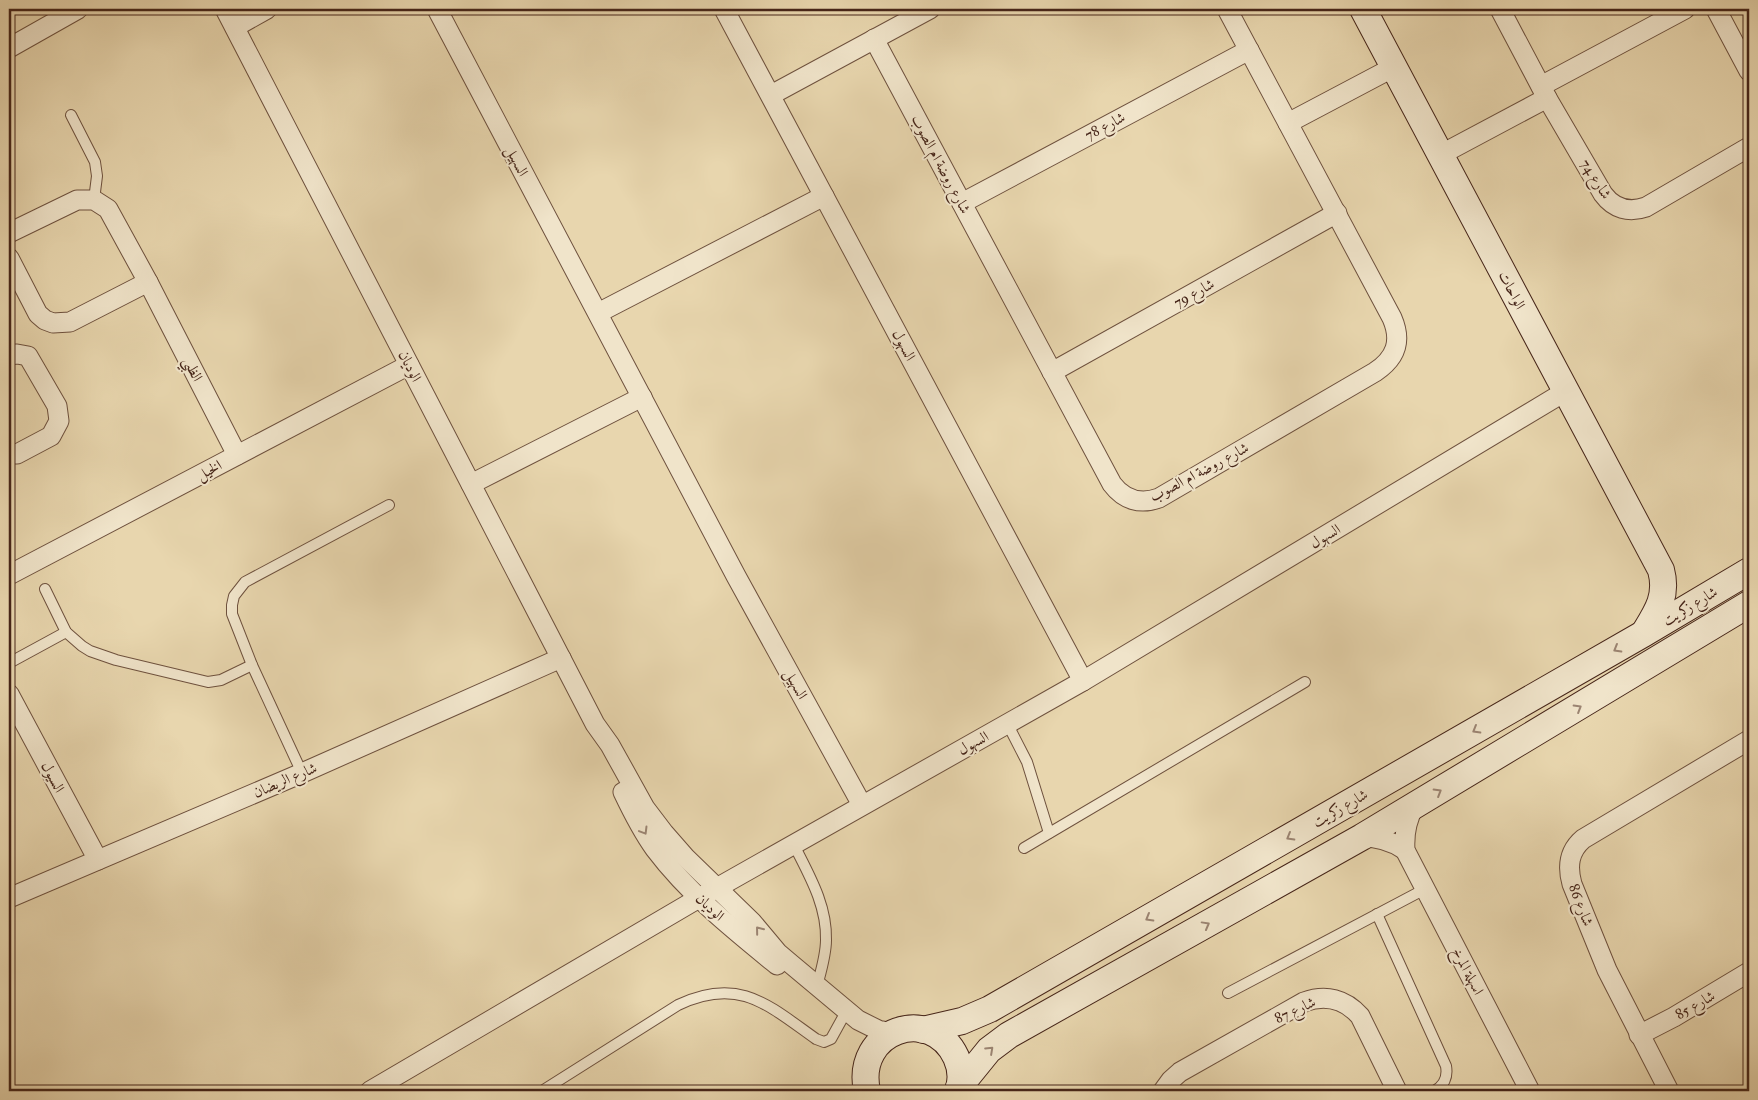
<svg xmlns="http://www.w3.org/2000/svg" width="1758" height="1100" font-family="'IM FELL Double Pica',Amiri,serif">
<rect width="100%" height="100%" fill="#e8d6ae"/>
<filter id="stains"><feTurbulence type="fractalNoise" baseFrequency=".004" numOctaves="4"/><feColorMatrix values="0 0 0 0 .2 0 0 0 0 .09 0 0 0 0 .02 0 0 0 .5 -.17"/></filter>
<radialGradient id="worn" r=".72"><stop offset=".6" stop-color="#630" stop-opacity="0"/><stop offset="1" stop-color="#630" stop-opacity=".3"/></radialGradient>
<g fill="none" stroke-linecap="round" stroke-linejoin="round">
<g stroke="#6e513e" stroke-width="12">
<g id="lane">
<path d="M 71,115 L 95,162 L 97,176 L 94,200"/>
<path d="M 45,589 L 66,632 L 82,646 L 90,651 L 116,660 L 208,682 L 221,680 L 252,665"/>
<path d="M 9,663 L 66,632"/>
<path d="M 1007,723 L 1027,762 L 1049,833"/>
<path d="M 302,773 L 252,665 L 232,614 L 232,605 L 234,596 L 245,582 L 389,505"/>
<path d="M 794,845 C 809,875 827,905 826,940 C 826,955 821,971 817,986"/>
<path d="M 1024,848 L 1305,682"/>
<path d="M 1377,914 L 1446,1066 C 1448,1077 1444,1086 1434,1091"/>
<path d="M 1228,993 L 1425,889"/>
<path d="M 542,1091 L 678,1005 C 739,976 768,1005 816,1039 L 824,1042 L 831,1039 L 842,1019"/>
</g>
</g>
<g stroke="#6e513e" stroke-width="21">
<g id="street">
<path d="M 225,9 L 595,724 L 610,745 L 645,808 L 664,833 L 685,857 L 752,922 L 778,953 L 791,964 L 858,1020 L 878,1030 L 892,1033"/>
<path d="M 437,9 L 736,576 L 862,805"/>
<path d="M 724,9 L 1083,681"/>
<path d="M 1500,9 L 1547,98 L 1603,194 C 1614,209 1629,213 1646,207 L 1749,147"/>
<path d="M 1716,9 L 1749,71"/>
<path d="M 235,27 L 267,9"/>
<path d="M 874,39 L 1112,484 C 1124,500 1140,505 1159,498 L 1375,372 C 1396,358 1402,341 1392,318 L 1227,9"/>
<path d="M 9,48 L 78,9"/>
<path d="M 1541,86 L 1685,9"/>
<path d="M 771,95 L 930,9"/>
<path d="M 1288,123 L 1394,67"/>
<path d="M 1440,155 L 1547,98"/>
<path d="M 962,203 L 1249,50"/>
<path d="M 9,233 L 77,200 L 94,200 L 108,209 L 148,282 L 237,455"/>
<path d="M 9,258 L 38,314 L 45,320 L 53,323 L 70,322 L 148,282"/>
<path d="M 598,313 L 824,196"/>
<path d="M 9,355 L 17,354 L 28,356 L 57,406 L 59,421 L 51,436 L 17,454 L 9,454"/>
<path d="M 1052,372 L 1337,213"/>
<path d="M 471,484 L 642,397"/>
<path d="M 9,575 L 409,365"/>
<path d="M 9,694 L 98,860"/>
<path d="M 623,792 C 632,811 642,831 655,849 C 689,894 734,930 777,965"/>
<path d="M 1414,807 C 1406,821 1404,834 1405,850 L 1530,1091"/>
<path d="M 1362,837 C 1378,837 1392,841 1405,850"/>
<path d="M 9,898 L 302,773 L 561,658"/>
<path d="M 1639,1035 L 1674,1017 L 1749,972"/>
<path d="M 370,1091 L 699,898 L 1083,681 L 1566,391"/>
<path d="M 1163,1091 L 1171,1080 L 1180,1072 L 1304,1002 C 1326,994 1345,999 1360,1016 L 1397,1091"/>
<path d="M 1669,1091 L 1607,970 L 1572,884 C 1567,866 1569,851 1583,839 L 1749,740"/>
</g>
</g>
<g stroke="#462519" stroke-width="28">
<g id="secondary">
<path d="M 1363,9 L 1661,570 C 1668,596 1657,612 1644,633"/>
<path d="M 923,1030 L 962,1021 L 990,1009 L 1643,634 L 1749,571"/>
<path d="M 959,1087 L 989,1050 L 1009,1035 L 1362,837 L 1749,604"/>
<path d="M 867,1091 C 854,1030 931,1004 956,1057 C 961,1068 962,1080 958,1091"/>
</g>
</g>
<use href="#lane" stroke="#f0e4ca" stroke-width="10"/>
<use href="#street" stroke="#f0e4ca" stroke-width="19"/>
<use href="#secondary" stroke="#f0e4ca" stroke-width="26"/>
</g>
<defs><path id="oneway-chevron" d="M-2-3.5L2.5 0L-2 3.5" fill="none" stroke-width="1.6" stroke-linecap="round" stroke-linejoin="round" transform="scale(1.25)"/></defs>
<g stroke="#9b8472">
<use href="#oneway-chevron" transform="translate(1617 649) rotate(150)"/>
<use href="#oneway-chevron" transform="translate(1578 708) rotate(-31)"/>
<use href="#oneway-chevron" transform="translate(1476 730) rotate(150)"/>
<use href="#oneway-chevron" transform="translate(1438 792) rotate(-31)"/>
<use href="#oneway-chevron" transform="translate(644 831) rotate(59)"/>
<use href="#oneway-chevron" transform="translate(1290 837) rotate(150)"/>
<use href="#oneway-chevron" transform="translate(1149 918) rotate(150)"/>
<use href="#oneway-chevron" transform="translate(1206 925) rotate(-29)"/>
<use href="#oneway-chevron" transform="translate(759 930) rotate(-129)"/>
<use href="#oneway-chevron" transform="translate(990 1050) rotate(-43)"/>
</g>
<g text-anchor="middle" stroke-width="4" stroke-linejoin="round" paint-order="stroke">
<g font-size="15" fill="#462519" stroke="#f0e4ca">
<text transform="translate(1105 126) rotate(-28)" y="5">شارع 78</text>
<text transform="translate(517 161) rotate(62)" y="5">السهيل</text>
<text transform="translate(941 164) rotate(62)" y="5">شارع روضة ام الصوب</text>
<text transform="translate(1596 179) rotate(57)" y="5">شارع 74</text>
<text transform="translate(1512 290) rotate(62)" y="5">الواحات</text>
<text transform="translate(1194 293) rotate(-29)" y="5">شارع 79</text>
<text transform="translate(904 345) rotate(62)" y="5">السهول</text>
<text transform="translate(410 366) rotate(63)" y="5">الوديان</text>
<text transform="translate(193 369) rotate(63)" y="5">الظبي</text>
<text transform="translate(209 470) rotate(-28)" y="5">الخيل</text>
<text transform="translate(1199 472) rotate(-28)" y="5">شارع روضة ام الصوب</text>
<text transform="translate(1325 536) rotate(-31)" y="5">السهول</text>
<text transform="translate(1690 606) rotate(-31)" y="5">شارع زكريت</text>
<text transform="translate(796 684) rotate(61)" y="5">السهيل</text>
<text transform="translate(973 743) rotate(-29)" y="5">السهول</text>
<text transform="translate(53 777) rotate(62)" y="5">السيول</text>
<text transform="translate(285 780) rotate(-23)" y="5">شارع الريضان</text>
<text transform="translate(1340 808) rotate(-30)" y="5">شارع زكريت</text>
<text transform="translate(1581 905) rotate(69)" y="5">شارع 86</text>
<text transform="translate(710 907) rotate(43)" y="5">الوديان</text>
<text transform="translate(1468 971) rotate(63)" y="5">اسهلة المرخ</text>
<text transform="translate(1695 1005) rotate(-30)" y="5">شارع 85</text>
<text transform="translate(1295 1010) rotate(-25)" y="5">شارع 87</text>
</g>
</g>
<rect width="1758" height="1100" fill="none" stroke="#e8d6ae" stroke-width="30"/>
<rect x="10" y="10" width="1738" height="1080" fill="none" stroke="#462519" stroke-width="2.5"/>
<rect x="15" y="15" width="1728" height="1070" fill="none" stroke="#462519"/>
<rect width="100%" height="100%" filter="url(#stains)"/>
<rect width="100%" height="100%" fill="url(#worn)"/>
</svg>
